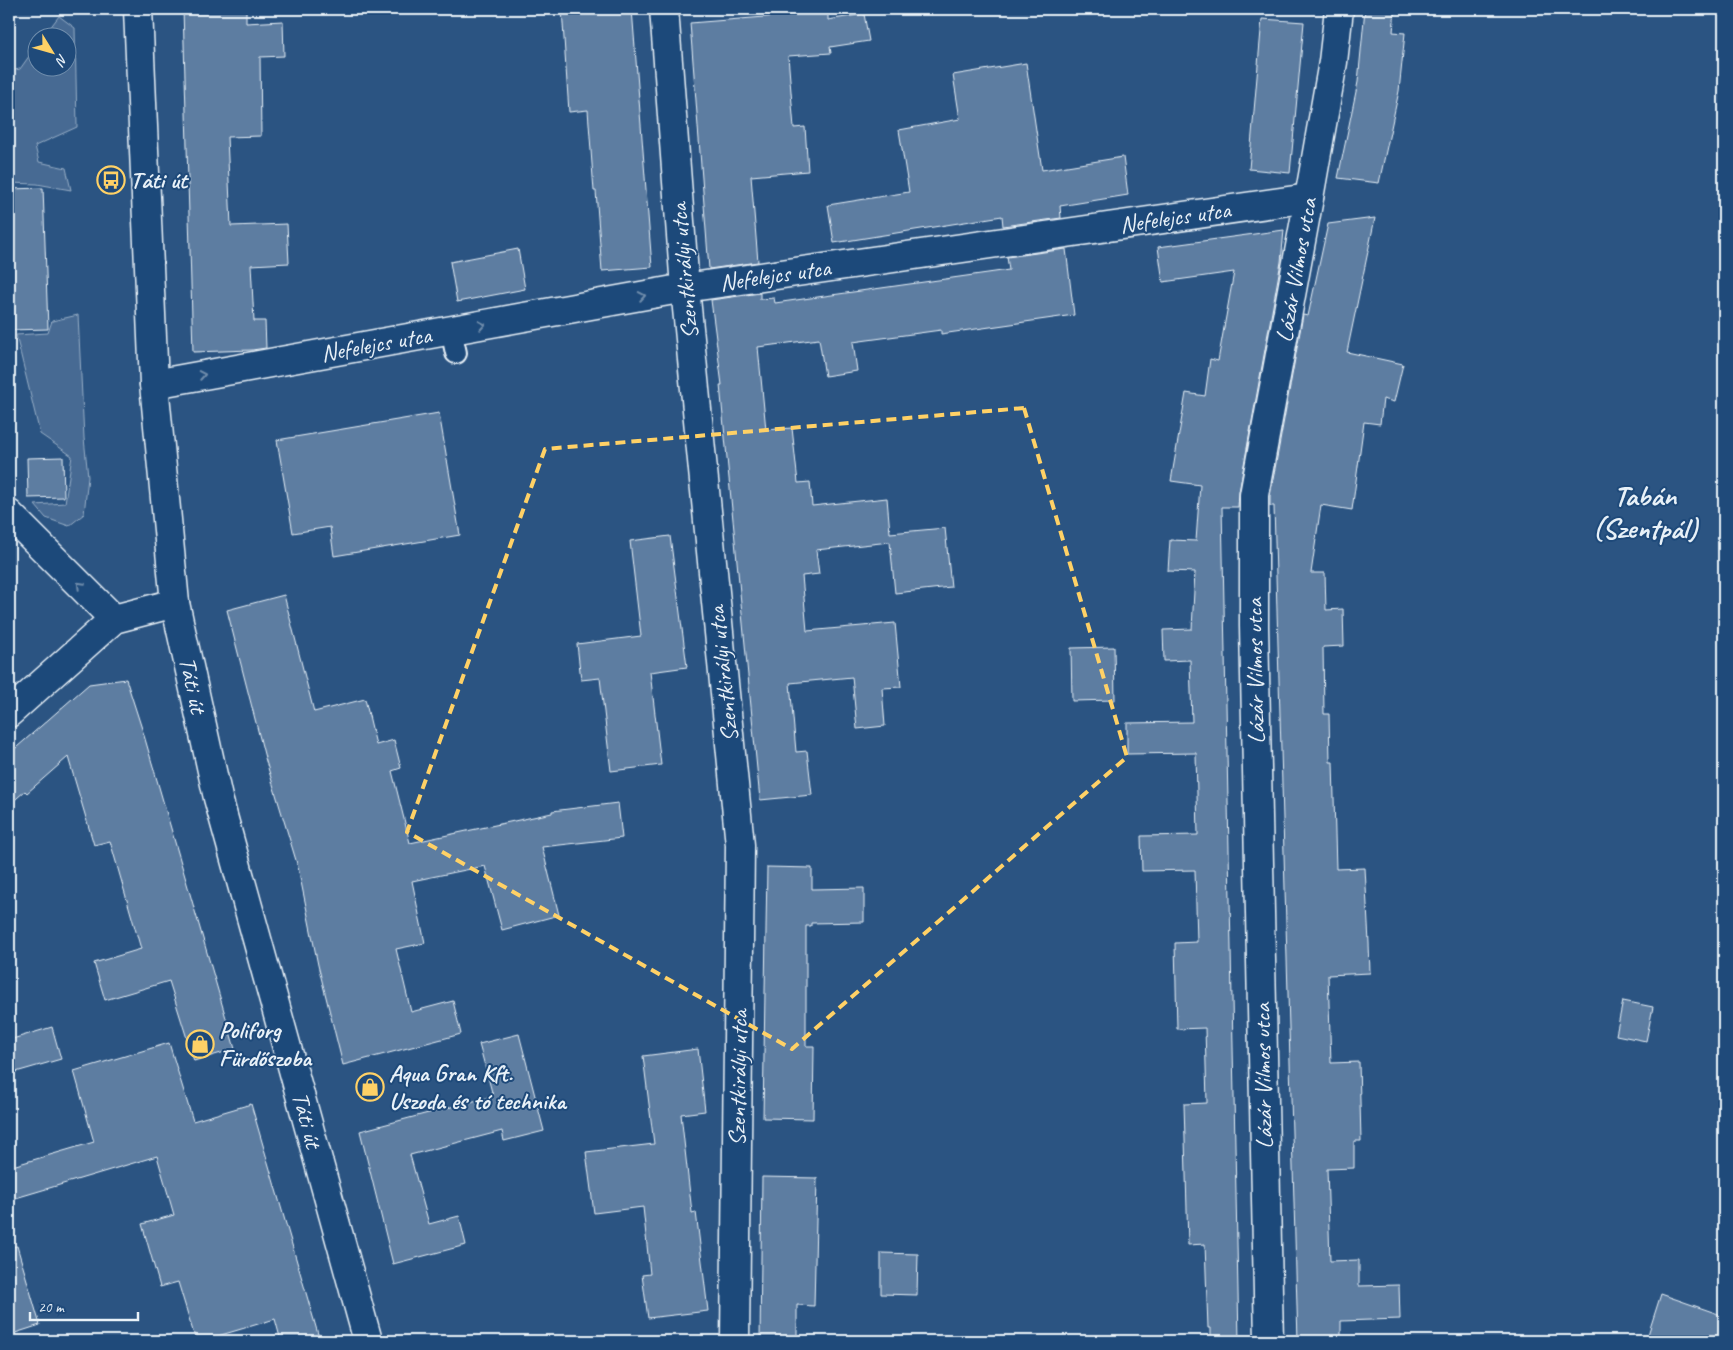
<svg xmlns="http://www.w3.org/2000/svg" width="1733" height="1350" font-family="Caveat,sans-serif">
<rect width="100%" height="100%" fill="#2b5482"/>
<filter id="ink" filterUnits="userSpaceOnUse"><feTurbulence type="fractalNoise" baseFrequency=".02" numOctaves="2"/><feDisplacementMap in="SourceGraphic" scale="10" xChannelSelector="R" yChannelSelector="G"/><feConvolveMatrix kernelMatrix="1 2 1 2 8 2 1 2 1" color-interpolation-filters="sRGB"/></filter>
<g filter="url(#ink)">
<g fill="#476b93" stroke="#98aec6">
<path d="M 59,16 L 75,28 L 77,127 L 35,146 L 39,162 L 66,168 L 71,190 L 37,184 L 9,183 L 9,71 L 20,69 L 37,45 L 38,68 L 68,68 L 68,38 L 43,37 Z"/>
<path d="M 78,315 L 84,438 L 88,477 L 84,514 L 69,526 L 46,518 L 35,505 L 65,503 L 72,456 L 40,434 L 16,335 L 48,333 L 52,321 Z"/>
</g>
<g fill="#5d7da1" stroke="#e8f1f8">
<path d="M 183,9 L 246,9 L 246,23 L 283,21 L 284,56 L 260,57 L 261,136 L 227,137 L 231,226 L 287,224 L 289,263 L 251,265 L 254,321 L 265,321 L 266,348 L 252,350 L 193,352 Z"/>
<path d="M 562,9 L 632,9 L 652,267 L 602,271 L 596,191 L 594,191 L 588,110 L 569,112 Z"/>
<path d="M 1365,9 L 1395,9 L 1393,32 L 1405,33 L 1399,91 L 1379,183 L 1338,178 L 1358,82 Z"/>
<path d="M 828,12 L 828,20 L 864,14 L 869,41 L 830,47 L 831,53 L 788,56 L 794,128 L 805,127 L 808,171 L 751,176 L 758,262 L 709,269 L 690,23 Z"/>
<path d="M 1262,19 L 1304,22 L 1290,173 L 1249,169 Z"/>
<path d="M 1026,63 L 1042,170 L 1123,157 L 1128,195 L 1060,206 L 1061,218 L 1003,226 L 1002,216 L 834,243 L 828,205 L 909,192 L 899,130 L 960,119 L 953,75 Z"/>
<path d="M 43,188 L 48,329 L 9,330 L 9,189 Z"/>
<path d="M 1375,218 L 1347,352 L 1403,364 L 1394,402 L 1383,399 L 1380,424 L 1364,422 L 1352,510 L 1321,505 L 1311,573 L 1325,573 L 1326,610 L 1343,609 L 1344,646 L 1323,647 L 1324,714 L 1329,714 L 1330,762 L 1333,762 L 1336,869 L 1365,868 L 1369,943 L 1370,973 L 1328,975 L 1331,1063 L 1359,1062 L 1361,1141 L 1354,1141 L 1354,1168 L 1327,1169 L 1330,1261 L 1359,1260 L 1359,1286 L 1399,1285 L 1400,1319 L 1341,1321 L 1341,1341 L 1298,1341 L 1274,506 L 1270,506 L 1270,496 L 1303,315 L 1308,316 L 1328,224 Z"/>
<path d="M 1284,230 L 1281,262 L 1239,492 L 1238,507 L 1222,507 L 1239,1341 L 1211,1341 L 1211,1328 L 1208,1328 L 1205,1244 L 1188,1245 L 1184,1104 L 1207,1103 L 1205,1028 L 1177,1029 L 1175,943 L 1197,942 L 1195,870 L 1142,871 L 1141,836 L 1198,835 L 1196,753 L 1127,754 L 1127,723 L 1192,722 L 1190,660 L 1164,661 L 1163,630 L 1192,629 L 1195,572 L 1168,571 L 1170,540 L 1196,541 L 1200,485 L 1171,481 L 1186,393 L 1205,396 L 1210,359 L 1218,361 L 1234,272 L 1163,282 L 1158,247 Z"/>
<path d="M 518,249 L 525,289 L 457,302 L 450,262 Z"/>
<path d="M 1066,249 L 1074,315 L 941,334 L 941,330 L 853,342 L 857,371 L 825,376 L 819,339 L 758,347 L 766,430 L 792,428 L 798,483 L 810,482 L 812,506 L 887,498 L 890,533 L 945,528 L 951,587 L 895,593 L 890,542 L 816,550 L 819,574 L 802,576 L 807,631 L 895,623 L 901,687 L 882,688 L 885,726 L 857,729 L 852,677 L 790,683 L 796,752 L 807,751 L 812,795 L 760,800 L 720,385 L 722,385 L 711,300 L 760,293 L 760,299 L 774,298 L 775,303 L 1009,270 L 1007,257 Z"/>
<path d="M 439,413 L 460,535 L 334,556 L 330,527 L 293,533 L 277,440 Z"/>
<path d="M 63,457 L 64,497 L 28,498 L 27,458 Z"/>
<path d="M 670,536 L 687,667 L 650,672 L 661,765 L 611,771 L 600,678 L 581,680 L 577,644 L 641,636 L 630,541 Z"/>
<path d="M 284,595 L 314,712 L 365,699 L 376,745 L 394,740 L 401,768 L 392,771 L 410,843 L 552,813 L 552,811 L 618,803 L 622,838 L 542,847 L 559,915 L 502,930 L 485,866 L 412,881 L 425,943 L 396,949 L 411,1012 L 453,1001 L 461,1034 L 343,1065 L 318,965 L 298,867 L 265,758 L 227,610 Z"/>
<path d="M 1114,647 L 1115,700 L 1072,701 L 1071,648 Z"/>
<path d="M 126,679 L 143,732 L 235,1049 L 194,1061 L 169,981 L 105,1000 L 94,963 L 141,949 L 110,841 L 94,845 L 68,757 L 27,793 L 25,791 L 9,805 L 9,754 L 89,684 Z"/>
<path d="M 767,867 L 812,868 L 812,889 L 864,888 L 864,922 L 811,923 L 811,926 L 806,926 L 806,1046 L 814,1046 L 813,1119 L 763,1118 Z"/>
<path d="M 1623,1001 L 1653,1007 L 1646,1041 L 1616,1035 Z"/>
<path d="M 52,1027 L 61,1059 L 9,1074 L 9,1040 Z"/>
<path d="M 519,1034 L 544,1131 L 504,1141 L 502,1131 L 410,1155 L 429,1224 L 459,1216 L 466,1245 L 393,1264 L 360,1131 L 493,1096 L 479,1044 Z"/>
<path d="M 169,1043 L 193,1121 L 251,1104 L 320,1341 L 281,1341 L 275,1319 L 201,1341 L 196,1341 L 178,1282 L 160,1287 L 142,1224 L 174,1215 L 157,1156 L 9,1200 L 9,1167 L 94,1142 L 74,1071 Z"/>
<path d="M 698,1049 L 705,1111 L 681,1114 L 692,1213 L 696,1212 L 708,1311 L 648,1318 L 642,1275 L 650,1274 L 643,1207 L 594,1213 L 586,1152 L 654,1144 L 643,1056 Z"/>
<path d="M 762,1177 L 817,1178 L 814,1306 L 797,1305 L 797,1341 L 760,1341 Z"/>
<path d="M 17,1246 L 40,1325 L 9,1335 L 9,1247 Z"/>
<path d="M 881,1253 L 918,1254 L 917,1295 L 881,1294 Z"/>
<path d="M 1661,1294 L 1724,1316 L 1724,1341 L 1646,1341 Z"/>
</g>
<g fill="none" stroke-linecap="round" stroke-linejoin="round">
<g stroke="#e8f1f8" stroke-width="24">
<path id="lane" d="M 451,330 L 456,353"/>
</g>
<g stroke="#e8f1f8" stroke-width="31">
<g id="street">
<path d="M 664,9 L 685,288 L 740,845 L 735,1341"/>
<path d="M 154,384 L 685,288 L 1309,198"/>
<path d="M 9,514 L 114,619"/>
<path d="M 9,713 L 114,619 L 175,603"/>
<path d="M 1269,1341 L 1254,626 L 1254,495 L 1309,198 L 1333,62 L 1339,9"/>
</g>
</g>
<g stroke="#e8f1f8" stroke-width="31">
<path id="primary" d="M 138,9 L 154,384 L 175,603 L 218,798 L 368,1341"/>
</g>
<use href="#lane" stroke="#1f4a7a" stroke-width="20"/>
<use href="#street" stroke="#1f4a7a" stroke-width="28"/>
<use href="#primary" stroke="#1f4a7a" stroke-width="28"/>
</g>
<defs><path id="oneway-chevron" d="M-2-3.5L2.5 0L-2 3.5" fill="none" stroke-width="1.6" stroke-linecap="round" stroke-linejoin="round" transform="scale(1.25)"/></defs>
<g stroke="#6f8dac">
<use href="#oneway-chevron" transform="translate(642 296) rotate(-10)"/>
<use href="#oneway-chevron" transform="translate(482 325) rotate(-10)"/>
<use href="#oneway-chevron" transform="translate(202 375) rotate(-10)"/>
<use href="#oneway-chevron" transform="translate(80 585) rotate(-135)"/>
</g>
</g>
<path fill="none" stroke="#ffd166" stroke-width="4" stroke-dasharray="10 6" stroke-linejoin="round" d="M 1024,408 L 1127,757 L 792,1049 L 407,832 L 545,449 Z"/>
<defs>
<g id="bus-ring" transform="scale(1.4375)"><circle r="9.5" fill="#1f4a7a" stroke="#ffd166" stroke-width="1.5"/><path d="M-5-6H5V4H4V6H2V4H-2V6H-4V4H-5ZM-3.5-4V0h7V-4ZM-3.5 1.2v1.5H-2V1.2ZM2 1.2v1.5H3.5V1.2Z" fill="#ffd166"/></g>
<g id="shop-ring" transform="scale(1.4375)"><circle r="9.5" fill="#1f4a7a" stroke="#ffd166" stroke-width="1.5"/><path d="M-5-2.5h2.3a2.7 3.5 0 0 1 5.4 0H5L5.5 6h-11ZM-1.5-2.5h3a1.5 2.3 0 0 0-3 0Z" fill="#ffd166"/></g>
</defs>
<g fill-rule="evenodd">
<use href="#bus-ring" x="111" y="180"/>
<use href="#shop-ring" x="200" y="1044"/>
<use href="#shop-ring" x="370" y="1087"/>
</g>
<g text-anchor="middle" stroke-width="4" stroke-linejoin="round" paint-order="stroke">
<g font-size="24" font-weight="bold" fill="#e8f1f8" stroke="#1f4a7a" text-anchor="start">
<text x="130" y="188">Táti út</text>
<text x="219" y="1038">Poliforg<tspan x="219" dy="28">Fürdőszoba</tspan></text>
<text x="389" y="1081">Aqua Gran Kft.<tspan x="389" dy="28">Uszoda és tó technika</tspan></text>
</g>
<g font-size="24" fill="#e8f1f8" stroke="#1f4a7a">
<text transform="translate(1175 217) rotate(-8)" y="8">Nefelejcs utca</text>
<text transform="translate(1296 270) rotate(-80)" y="8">Lázár Vilmos utca</text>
<text transform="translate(684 271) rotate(-95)" y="8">Szentkirályi utca</text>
<text transform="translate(775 275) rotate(-8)" y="8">Nefelejcs utca</text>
<text transform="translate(376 344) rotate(-10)" y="8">Nefelejcs utca</text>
<text transform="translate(1255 671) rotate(-91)" y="8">Lázár Vilmos utca</text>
<text transform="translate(723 674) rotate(-96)" y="8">Szentkirályi utca</text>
<text transform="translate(193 685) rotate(78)" y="8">Táti út</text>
<text transform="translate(1263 1076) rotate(-91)" y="8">Lázár Vilmos utca</text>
<text transform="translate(738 1078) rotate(-89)" y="8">Szentkirályi utca</text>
<text transform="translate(307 1120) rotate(75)" y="8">Táti út</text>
</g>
<g font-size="29" font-weight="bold" fill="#e8f1f8" stroke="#1f4a7a">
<text x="1645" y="505">Tabán<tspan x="1645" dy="33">(Szentpál)</tspan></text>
</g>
</g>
<rect width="1733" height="1350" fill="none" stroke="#1f4a7a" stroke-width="30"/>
<rect x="15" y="15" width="1703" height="1320" fill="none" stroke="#e8f1f8" stroke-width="2" filter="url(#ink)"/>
<g transform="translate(52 52) rotate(127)"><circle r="24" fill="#1f4a7a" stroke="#6f8dac"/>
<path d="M0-4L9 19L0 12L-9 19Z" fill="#ffd166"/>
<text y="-8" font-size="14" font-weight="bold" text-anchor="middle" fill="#e8f1f8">N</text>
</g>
<path d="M30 1312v8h108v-8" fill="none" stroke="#e8f1f8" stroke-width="2.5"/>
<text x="38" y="1312" font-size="15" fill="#e8f1f8" stroke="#1f4a7a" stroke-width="4" paint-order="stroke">20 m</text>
</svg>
